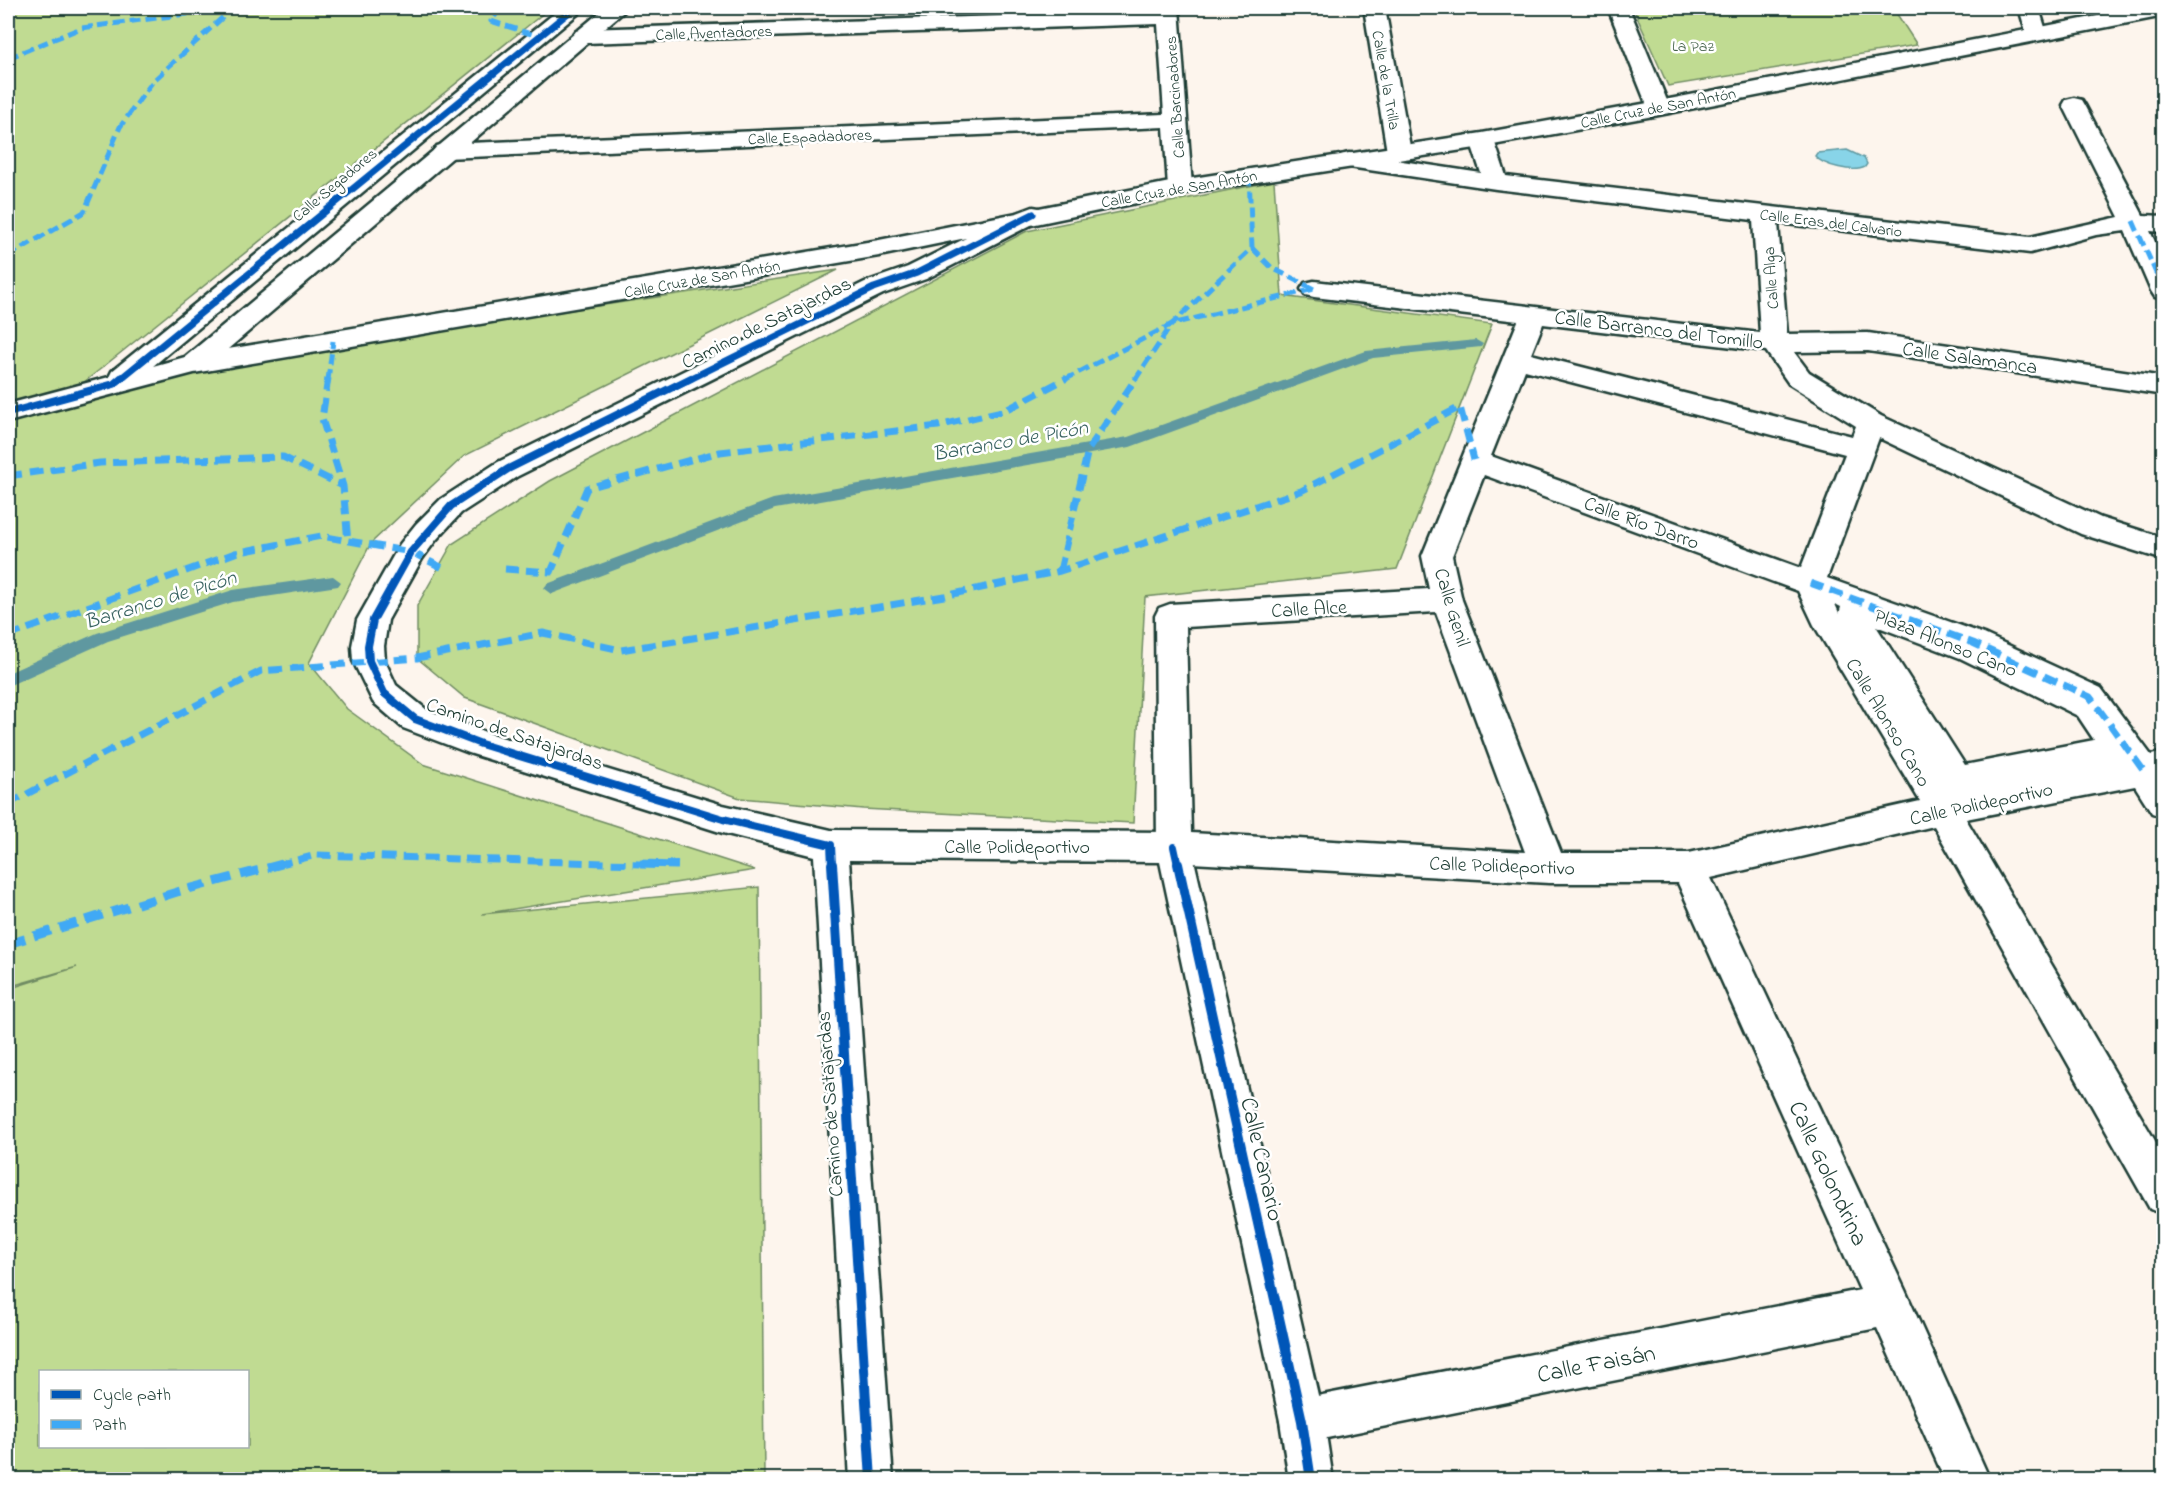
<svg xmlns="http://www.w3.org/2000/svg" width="2171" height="1487" font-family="'Indie Flower',sans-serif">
<rect width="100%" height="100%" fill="#fdf5ed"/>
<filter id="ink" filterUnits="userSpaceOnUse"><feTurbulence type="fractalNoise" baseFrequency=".0167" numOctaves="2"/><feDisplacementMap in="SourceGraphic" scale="12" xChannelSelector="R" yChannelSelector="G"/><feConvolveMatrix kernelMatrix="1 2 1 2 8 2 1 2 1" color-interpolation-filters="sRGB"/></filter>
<g filter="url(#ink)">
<g fill="#c0db92" stroke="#708c63" stroke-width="1.5" fill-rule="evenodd">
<path d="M 8,8 L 550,8 L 83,383 L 838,270 L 464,456 L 371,543 L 309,663 L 347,709 L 423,764 L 755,870 L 482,914 L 759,887 L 764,1479 L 8,1479 L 8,989 L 77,967 L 8,987 ZM 40,1372 L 248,1372 L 248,1446 L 40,1446 Z"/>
<path d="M 1633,8 L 1893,8 L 1917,45 L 1668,86 Z"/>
<path d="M 1274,181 L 1282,296 L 1492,324 L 1397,569 L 1145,597 L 1133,823 L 863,809 L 740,798 L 465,698 L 417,658 L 417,606 L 452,544 L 550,481 L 1027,231 Z"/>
</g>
<path fill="#88d4e8" stroke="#5e98a0" stroke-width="1.5" d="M 1847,150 L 1864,158 L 1867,164 L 1865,167 C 1854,173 1823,166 1815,156 L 1817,153 Z"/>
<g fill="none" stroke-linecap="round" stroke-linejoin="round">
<g fill="#5e98a0" fill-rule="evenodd">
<path d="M 1476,340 L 1483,344 L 1481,347 L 1373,358 L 1130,447 L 775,509 L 557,592 L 552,594 L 544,588 L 547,584 L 773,499 L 1128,437 L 1366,351 Z"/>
<path d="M 333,576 L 341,582 L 338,586 L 233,602 L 108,641 L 8,686 L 8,673 L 97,633 L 233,590 Z"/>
</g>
<g stroke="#1f3d34" stroke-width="5">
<g id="street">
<path d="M 1158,8 L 1179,8 L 1192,187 L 1189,192 L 1180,194 L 1171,192 L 1168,187 L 1164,127 L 445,158 L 437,156 L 433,151 L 437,146 L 445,144 L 1164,114 L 1158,24 L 584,43 L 576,41 L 573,36 L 576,31 L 584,29 L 1157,11 Z"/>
<path d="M 1364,8 L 1385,8 L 1411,152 L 1407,157 L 1391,157 L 1387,152 Z"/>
<path d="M 1608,8 L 1629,8 L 1670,108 L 1667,113 L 1651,113 L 1648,108 Z"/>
<path d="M 2019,8 L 2039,8 L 2047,34 L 2044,39 L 2028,39 Z"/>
<path d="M 2095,8 L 2129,8 L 2140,10 L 2143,15 L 2140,20 L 2132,21 L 2098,13 Z"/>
<path d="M 2074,98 L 2082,100 L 2085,105 L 2143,215 L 2164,216 L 2164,232 L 2150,231 L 2164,261 L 2164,299 L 2155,297 L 2151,291 L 2125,231 L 2096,235 L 2030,253 L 1778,223 L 1787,334 L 1868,333 L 2164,377 L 2164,395 L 1868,351 L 1794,352 L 1809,372 L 1881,416 L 2101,518 L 2164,538 L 2164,560 L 2081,534 L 1879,438 L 1827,578 L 1984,634 L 2101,688 L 2151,755 L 2164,752 L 2164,817 L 2152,813 L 2135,786 L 1966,819 L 2164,1156 L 2164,1215 L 2150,1209 L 1934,826 L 1711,878 L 1905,1290 L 1990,1480 L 1945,1480 L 1877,1328 L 1302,1443 L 1287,1436 L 1280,1421 L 1287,1406 L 1302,1399 L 1860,1290 L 1678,883 L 1549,883 L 1174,862 L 1162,857 L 1157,847 L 1155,616 L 1159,608 L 1170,604 L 1429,589 L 1422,556 L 1518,321 L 1314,297 L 1305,295 L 1301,289 L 1305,283 L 1314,281 L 1760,333 L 1753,220 L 1496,189 L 1349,167 L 1341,165 L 1337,160 L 1341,155 L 1349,153 L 1481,173 L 1470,140 L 1474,135 L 1490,135 L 1494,140 L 1506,176 L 2030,237 L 2119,217 L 2063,105 L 2066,100 ZM 1543,324 L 1766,351 L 1789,384 L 1856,426 L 1852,436 L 1531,354 ZM 1525,370 L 1845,454 L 1801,568 L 1491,456 ZM 1484,475 L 1798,591 L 1814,625 L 1920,801 L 1689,853 L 1561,853 L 1462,600 L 1452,556 ZM 1835,604 L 1841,607 L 1839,614 L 1839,613 ZM 1436,612 L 1525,852 L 1191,833 L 1186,627 ZM 1876,626 L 1960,658 L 2078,716 L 2094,740 L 1965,765 Z"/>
</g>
</g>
<g stroke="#1f3d34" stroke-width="5">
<path id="secondary" d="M 561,8 L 585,8 L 153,366 L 185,357 L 605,8 L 628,8 L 228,349 L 879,240 L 1017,213 L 1033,207 L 1039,208 L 1180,180 L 1482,133 L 1659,101 L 2139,8 L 2164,8 L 2164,16 L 1659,115 L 1482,147 L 1180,194 L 1031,225 L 926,279 L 883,294 L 518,476 L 461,513 L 436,540 L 422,559 L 388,620 L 384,646 L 385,661 L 396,685 L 427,710 L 488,733 L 723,805 L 831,830 L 1174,832 L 1186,837 L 1191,847 L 1324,1421 L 1333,1480 L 1289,1480 L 1280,1421 L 1160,862 L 849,860 L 893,1480 L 849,1480 L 814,856 L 723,833 L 469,753 L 403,728 L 373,702 L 353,661 L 352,646 L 357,620 L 400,544 L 416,524 L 441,499 L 498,462 L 865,282 L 908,267 L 966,238 L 879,256 L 194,373 L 8,422 L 8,404 L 109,377 L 112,371 Z"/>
</g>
<use href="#street" fill="#fff" fill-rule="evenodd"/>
<use href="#secondary" fill="#fff" fill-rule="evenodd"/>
<g stroke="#3fa9f5" stroke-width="5" stroke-dasharray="11 5" stroke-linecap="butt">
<path d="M 501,8 L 491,21 L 537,36"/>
<path d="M 8,58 L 81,28 L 232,8"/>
<path d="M 2133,221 L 2164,291"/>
<path d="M 1252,248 L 1272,268 L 1314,289"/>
<path d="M 8,256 L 84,212 L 120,127 L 153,81 L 233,8"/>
<path d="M 328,380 L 333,341"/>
<path d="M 1064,380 L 1172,324 L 1314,289"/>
<path d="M 1135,380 L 1172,324 L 1252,248 L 1249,175"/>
</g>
<g stroke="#3fa9f5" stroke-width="7" stroke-dasharray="14 7" stroke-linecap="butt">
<path d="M 328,378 L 322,419 L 343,486 L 348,542"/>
<path d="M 8,476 L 100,463 L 283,457 L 343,486"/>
<path d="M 505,569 L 551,572 L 587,488 L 720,452 L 938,426 L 1006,410 L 1067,378"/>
<path d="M 1060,571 L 1088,450 L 1136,378"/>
<path d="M 1810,583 L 1973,643 L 2090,697 L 2143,770"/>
<path d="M 8,636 L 235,553 L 321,536 L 411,552 L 443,568"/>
<path d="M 8,804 L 261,671 L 417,658 L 543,633 L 621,650 L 944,596 L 1060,571 L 1301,491 L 1460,407 L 1474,460"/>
<path d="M 277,865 L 316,855 L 678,865"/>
</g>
<g stroke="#3fa9f5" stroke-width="9" stroke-dasharray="18 9" stroke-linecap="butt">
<path d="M 640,864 L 678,865"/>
<path d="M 8,944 L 177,892 L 282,864"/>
</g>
<g stroke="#fff" stroke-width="10">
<g id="cycleway-far2">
<path d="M 119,380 L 574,8"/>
<path d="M 688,380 L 874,288 L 917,273 L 1033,214"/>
</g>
</g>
<g stroke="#fff" stroke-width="12">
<g id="cycleway-far1">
<path d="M 691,378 L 508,469 L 451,506 L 411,552 L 373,620 L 368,646 L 369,661 L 384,693 L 415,719 L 481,744 L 723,819 L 831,845 L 832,865"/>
<path d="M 8,413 L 114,384 L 121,378"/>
<path d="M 1174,847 L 1178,865"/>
</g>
</g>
<g stroke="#fff" stroke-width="14">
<g id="cycleway">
<path d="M 832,864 L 871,1480"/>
<path d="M 1178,864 L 1302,1421 L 1311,1480"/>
</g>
</g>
<use href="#cycleway-far2" stroke="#0057b8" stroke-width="7"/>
<use href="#cycleway-far1" stroke="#0057b8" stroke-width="8"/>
<use href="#cycleway" stroke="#0057b8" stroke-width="10"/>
</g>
</g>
<g text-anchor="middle" stroke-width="5" stroke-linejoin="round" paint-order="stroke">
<g font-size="16" fill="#1f3d34" stroke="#fff">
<text transform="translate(714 32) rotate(-2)" y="6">Calle Aventadores</text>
<text transform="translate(1387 80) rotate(80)" y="6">Calle de la Trilla</text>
<text transform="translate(1174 97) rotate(-94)" y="6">Calle Barcinadores</text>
<text transform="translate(1658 107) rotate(-11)" y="6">Calle Cruz de San Antón</text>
<text transform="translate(810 136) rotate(-2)" y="6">Calle Espadadores</text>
<text transform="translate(334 184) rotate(-40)" y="6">Calle Segadores</text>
<text transform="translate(1179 188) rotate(-10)" y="6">Calle Cruz de San Antón</text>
<text transform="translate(1831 222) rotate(7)" y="6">Calle Eras del Calvario</text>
<text transform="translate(702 278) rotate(-10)" y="6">Calle Cruz de San Antón</text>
<text transform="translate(1770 278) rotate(-94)" y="6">Calle Alga</text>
</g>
<g font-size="16" fill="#47644c" stroke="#fff">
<text x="1693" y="51">La Paz</text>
</g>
<g font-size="20" fill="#1f3d34" stroke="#fff">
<text transform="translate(766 322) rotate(-26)" y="7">Camino de Satajardas</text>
<text transform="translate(1659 329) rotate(7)" y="7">Calle Barranco del Tomillo</text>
<text transform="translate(1970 357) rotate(8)" y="7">Calle Salamanca</text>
<text transform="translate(1642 522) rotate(20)" y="7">Calle Río Darro</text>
<text transform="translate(1453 607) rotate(73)" y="7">Calle Genil</text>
<text transform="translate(1309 608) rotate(-3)" y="7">Calle Alce</text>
<text transform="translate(1946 642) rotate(22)" y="7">Plaza Alonso Cano</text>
<text transform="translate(1889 722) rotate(59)" y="7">Calle Alonso Cano</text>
<text transform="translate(515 733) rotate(19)" y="7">Camino de Satajardas</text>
<text transform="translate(1981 803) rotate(-12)" y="7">Calle Polideportivo</text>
<text x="1017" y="853">Calle Polideportivo</text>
<text transform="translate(1502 865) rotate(2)" y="7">Calle Polideportivo</text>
<text transform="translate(829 1104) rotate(-94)" y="7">Camino de Satajardas</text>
</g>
<g font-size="21" font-style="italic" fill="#396361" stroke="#fff">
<text transform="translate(1010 440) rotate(-10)" y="7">Barranco de Picón</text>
<text transform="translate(160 599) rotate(-17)" y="7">Barranco de Picón</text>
</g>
<g font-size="24" fill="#1f3d34" stroke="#fff">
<text transform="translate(1263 1159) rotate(77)" y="8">Calle Canario</text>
<text transform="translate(1829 1173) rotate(65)" y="8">Calle Golondrina</text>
<text transform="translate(1596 1363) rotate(-11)" y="8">Calle Faisán</text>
</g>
</g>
<rect width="2171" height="1487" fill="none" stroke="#fff" stroke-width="30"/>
<rect x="15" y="15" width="2141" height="1457" fill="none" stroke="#1f3d34" stroke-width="2" filter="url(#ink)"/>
<rect x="39" y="1370" width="210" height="78" fill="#ffffff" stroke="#a5b1ae" stroke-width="1.5"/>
<rect x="51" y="1390" width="30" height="9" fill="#0057b8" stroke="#a5b1ae" stroke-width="1.5"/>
<text x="93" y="1400" font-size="18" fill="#1f3d34">Cycle path</text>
<rect x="51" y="1420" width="30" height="9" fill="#3fa9f5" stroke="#a5b1ae" stroke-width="1.5"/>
<text x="93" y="1430" font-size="18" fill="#1f3d34">Path</text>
</svg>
